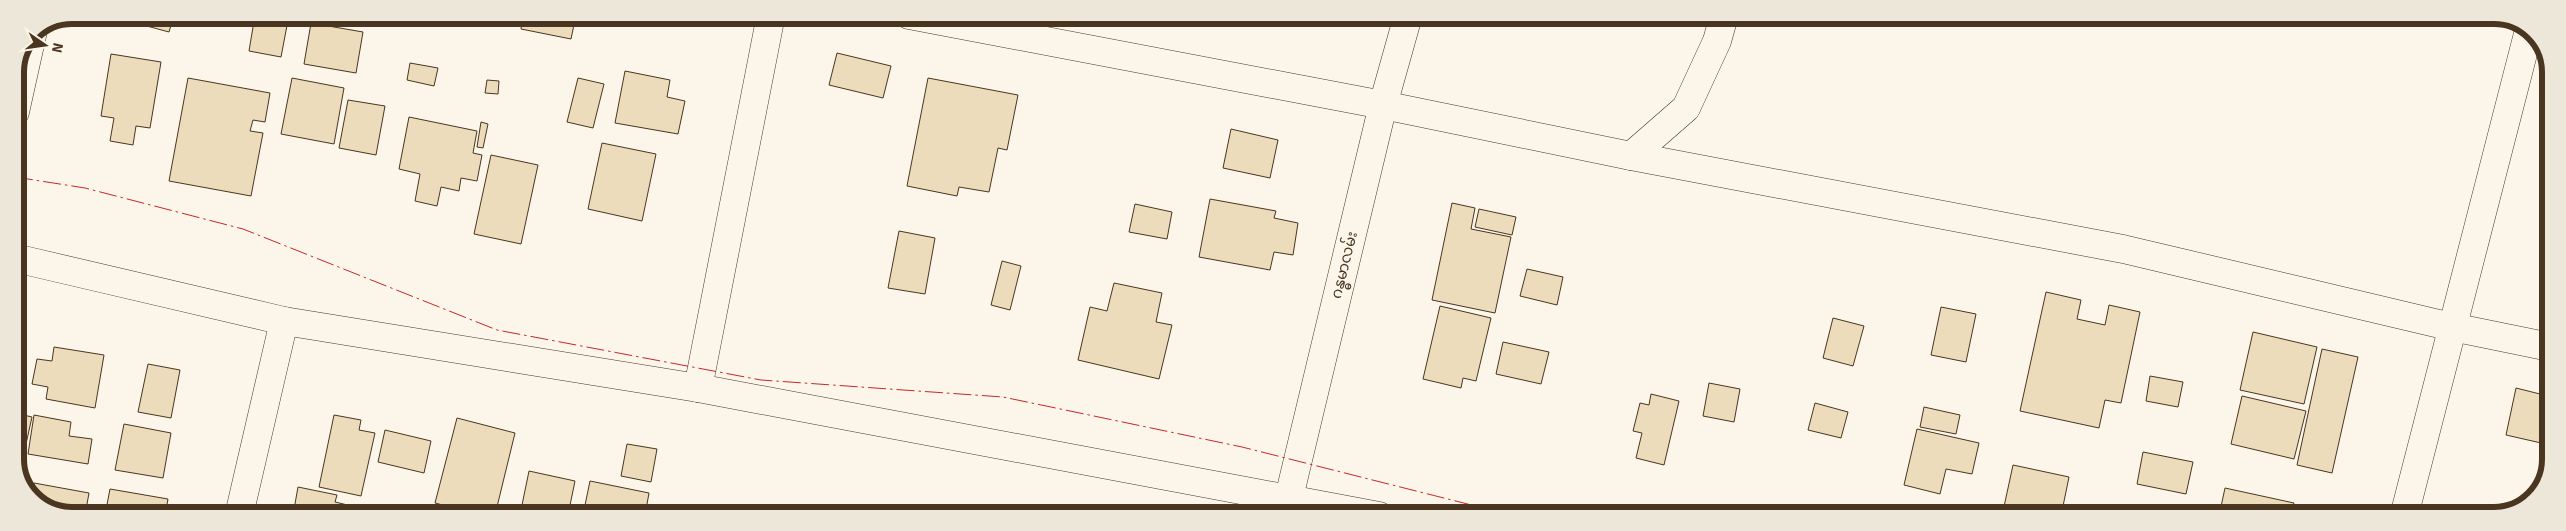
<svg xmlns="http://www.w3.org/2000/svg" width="2566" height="531" font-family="Signika,'Noto Sans Myanmar',sans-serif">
<rect width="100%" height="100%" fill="#fbf6e9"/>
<g fill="#ecdcbc" stroke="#4a3520">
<path d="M 106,15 L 174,15 L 169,32 Z"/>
<path d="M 255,15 L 289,15 L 281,57 L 249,51 Z"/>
<path d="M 523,15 L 576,15 L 571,39 L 521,29 Z"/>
<path d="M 311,23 L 363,32 L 356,73 L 304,64 Z"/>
<path d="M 837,53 L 891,66 L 883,98 L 829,85 Z"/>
<path d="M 111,54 L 161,62 L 150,128 L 136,126 L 133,145 L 110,141 L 114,118 L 101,116 Z"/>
<path d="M 410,63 L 438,68 L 434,86 L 407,80 Z"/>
<path d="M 625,71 L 670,80 L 667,97 L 685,101 L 678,134 L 615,123 Z"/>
<path d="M 188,78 L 270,93 L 265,122 L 253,120 L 250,131 L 263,133 L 251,196 L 169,181 Z"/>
<path d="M 292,78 L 344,88 L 334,144 L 281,134 Z"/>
<path d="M 578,78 L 604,84 L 593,128 L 567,122 Z"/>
<path d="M 928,78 L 1018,95 L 1007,150 L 998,148 L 989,192 L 959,187 L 957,196 L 907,186 Z"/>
<path d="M 487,80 L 499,81 L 498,94 L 485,93 Z"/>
<path d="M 348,100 L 385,106 L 376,155 L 339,148 Z"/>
<path d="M 409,117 L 477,131 L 473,153 L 482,155 L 477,181 L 461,178 L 459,191 L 441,187 L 437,206 L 415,201 L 420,174 L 399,169 Z"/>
<path d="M 481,122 L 488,124 L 483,148 L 477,147 Z"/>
<path d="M 1231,129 L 1278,140 L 1270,178 L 1223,168 Z"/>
<path d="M 602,143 L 656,154 L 642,221 L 588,209 Z"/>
<path d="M 491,155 L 538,165 L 521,244 L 474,234 Z"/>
<path d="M 1210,199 L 1276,211 L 1274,218 L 1298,223 L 1293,255 L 1274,252 L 1270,270 L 1199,257 Z"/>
<path d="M 1452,203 L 1475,208 L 1471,229 L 1511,237 L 1495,313 L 1432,300 Z"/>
<path d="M 1135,204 L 1172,212 L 1167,239 L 1129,232 Z"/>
<path d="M 1479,209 L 1516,217 L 1512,235 L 1475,227 Z"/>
<path d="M 899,231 L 935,238 L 925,294 L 888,288 Z"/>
<path d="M 1002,261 L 1021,266 L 1010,310 L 991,305 Z"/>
<path d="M 1527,269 L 1563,277 L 1557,305 L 1520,296 Z"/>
<path d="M 1114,283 L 1162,293 L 1156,322 L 1172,325 L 1159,379 L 1078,360 L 1090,307 L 1107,311 Z"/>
<path d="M 2046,292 L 2081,300 L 2077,319 L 2105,325 L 2109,305 L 2140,312 L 2121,403 L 2105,400 L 2099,428 L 2020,411 Z"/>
<path d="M 1440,306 L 1491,318 L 1476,381 L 1463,378 L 1461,388 L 1423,379 Z"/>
<path d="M 1941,307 L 1976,314 L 1966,362 L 1931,355 Z"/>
<path d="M 1833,318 L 1864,326 L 1853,366 L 1823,358 Z"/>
<path d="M 2253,332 L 2317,347 L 2304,404 L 2240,390 Z"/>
<path d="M 1503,342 L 1549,352 L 1541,384 L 1496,374 Z"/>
<path d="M 54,347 L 104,355 L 95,408 L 46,399 L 48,387 L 32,384 L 37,359 L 52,361 Z"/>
<path d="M 2322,349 L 2358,357 L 2332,473 L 2297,465 Z"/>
<path d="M 148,364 L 180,370 L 171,418 L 138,412 Z"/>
<path d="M 2150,376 L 2183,382 L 2178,407 L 2146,401 Z"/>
<path d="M 1709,383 L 1740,389 L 1734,422 L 1703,416 Z"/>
<path d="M 2516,388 L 2548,396 L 2546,406 L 2550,407 L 2550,445 L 2506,435 Z"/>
<path d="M 1651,394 L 1679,401 L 1664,465 L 1636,458 L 1642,433 L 1633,431 L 1640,403 L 1649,405 Z"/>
<path d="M 2242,396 L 2306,411 L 2294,459 L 2231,444 Z"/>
<path d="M 1815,403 L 1848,412 L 1841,438 L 1808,430 Z"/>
<path d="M 1924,407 L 1960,415 L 1956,434 L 1920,427 Z"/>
<path d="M 15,413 L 32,417 L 26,444 L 15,442 Z"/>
<path d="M 34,415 L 71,422 L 69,436 L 92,439 L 88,464 L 28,454 Z"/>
<path d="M 334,415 L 361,420 L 359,430 L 375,433 L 361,496 L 319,487 Z"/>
<path d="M 457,418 L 515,433 L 495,515 L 481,515 L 435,503 Z"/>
<path d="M 124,424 L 171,433 L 163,478 L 115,470 Z"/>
<path d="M 1917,429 L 1979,443 L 1972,474 L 1946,469 L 1940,494 L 1904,485 Z"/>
<path d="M 385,430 L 431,441 L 424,473 L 378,462 Z"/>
<path d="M 627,444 L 657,449 L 651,482 L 621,476 Z"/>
<path d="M 2143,452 L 2193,462 L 2186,494 L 2137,484 Z"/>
<path d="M 2013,465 L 2069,477 L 2061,516 L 2002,516 Z"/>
<path d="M 529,471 L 575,481 L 568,515 L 522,505 Z"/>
<path d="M 590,481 L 649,493 L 645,515 L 583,515 Z"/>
<path d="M 34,483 L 89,493 L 85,515 L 61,515 L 32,499 Z"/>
<path d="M 298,487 L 337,495 L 335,502 L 356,507 L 354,515 L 293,515 Z"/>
<path d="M 2225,488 L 2294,503 L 2291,516 L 2219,516 Z"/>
<path d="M 110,489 L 168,499 L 165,515 L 105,515 Z"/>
<path d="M 670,506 L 716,514 L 716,515 L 668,515 Z"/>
</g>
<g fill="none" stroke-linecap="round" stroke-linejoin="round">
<g stroke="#4a3520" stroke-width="29">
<g id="street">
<path d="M 909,15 L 1383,105 L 1631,156 L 2123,249 L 2452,327 L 2550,347"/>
<path d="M 15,112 L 33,31"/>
<path d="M 1631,156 L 1686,108 L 1717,41 L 1724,16"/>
<path d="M 15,258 L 284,321 L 698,388 L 1379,516"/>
<path d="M 698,388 L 771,15"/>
<path d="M 1285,514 L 1383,105 L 1408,16"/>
<path d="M 239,515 L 284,321"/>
<path d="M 2404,516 L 2529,30"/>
</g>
</g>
<use href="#street" stroke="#fbf6e9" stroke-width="28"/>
<path stroke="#c62828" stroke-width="1" stroke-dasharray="18 4 2.5 4" stroke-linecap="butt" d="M 15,177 L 85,188 L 243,229 L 497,330 L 761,380 L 1003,397 L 1242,447 L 1515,516"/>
</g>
<g text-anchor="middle" stroke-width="4" stroke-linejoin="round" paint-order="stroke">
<g font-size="15" fill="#4a3520" stroke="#fbf6e9">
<text transform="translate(1344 265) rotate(-76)" y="5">ဂန္ဓမာလမ်း</text>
</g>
</g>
<path d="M0 0H2566V531H0ZM72 24H2494A48 48 0 0 1 2542 72V459A48 48 0 0 1 2494 507H72A48 48 0 0 1 24 459V72A48 48 0 0 1 72 24Z" fill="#ede7d9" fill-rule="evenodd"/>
<path fill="none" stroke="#4a3520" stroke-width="6" d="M72 24H2494A48 48 0 0 1 2542 72V459A48 48 0 0 1 2494 507H72A48 48 0 0 1 24 459V72A48 48 0 0 1 72 24Z"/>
<g transform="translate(45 45) rotate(103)" stroke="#fbf6e9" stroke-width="4" paint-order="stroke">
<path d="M0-4L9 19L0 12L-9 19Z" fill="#4a3520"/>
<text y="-8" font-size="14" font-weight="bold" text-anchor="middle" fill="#4a3520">N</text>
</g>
</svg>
